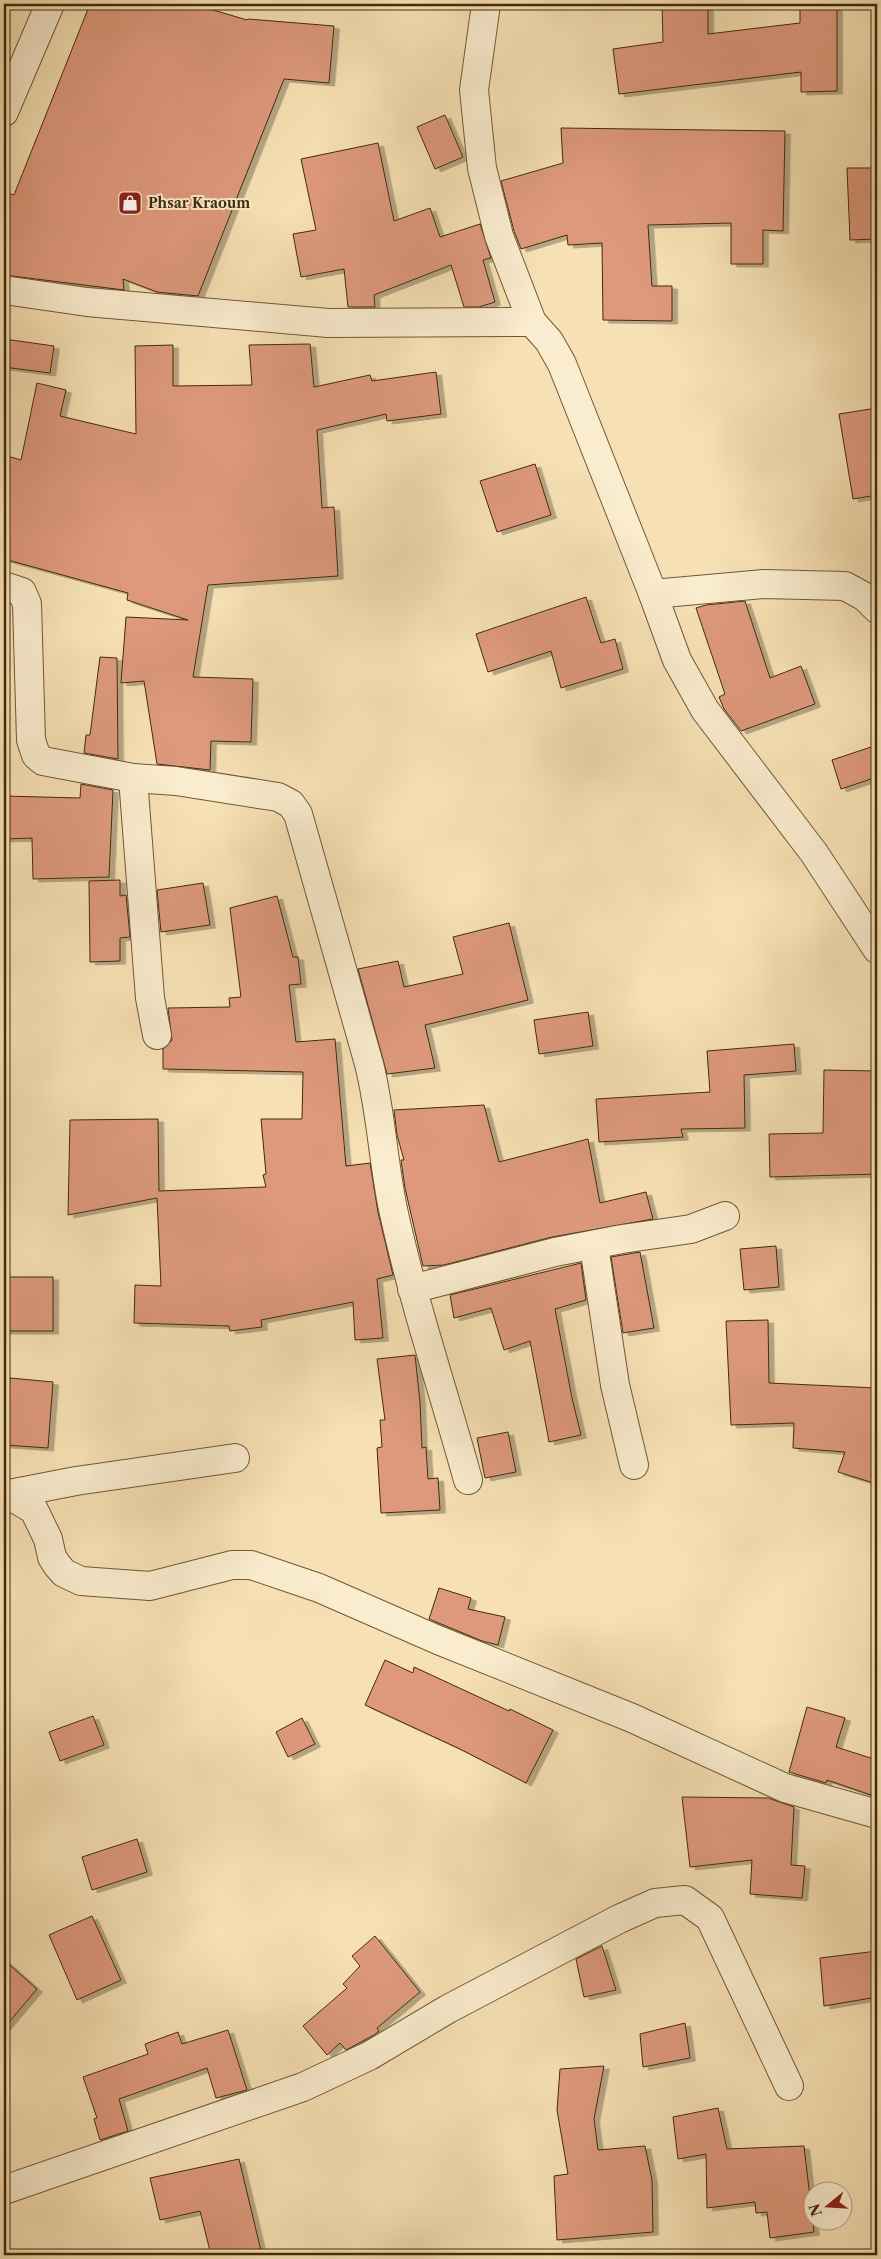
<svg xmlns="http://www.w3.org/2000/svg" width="881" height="2259" font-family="'Libre Caslon Text',serif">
<defs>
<filter id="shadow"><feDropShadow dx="5.5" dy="3" stdDeviation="0" flood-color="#0004"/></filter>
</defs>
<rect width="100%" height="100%" fill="#f7e1b4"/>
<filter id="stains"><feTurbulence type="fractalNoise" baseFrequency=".004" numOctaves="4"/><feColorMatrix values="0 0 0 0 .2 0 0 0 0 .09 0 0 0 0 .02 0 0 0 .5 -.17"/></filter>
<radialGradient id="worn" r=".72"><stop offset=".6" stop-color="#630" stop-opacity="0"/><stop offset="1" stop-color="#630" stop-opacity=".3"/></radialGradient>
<g fill="#de997d" stroke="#402c0b" filter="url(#shadow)">
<path d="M 90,4 L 193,4 L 247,20 L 248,19 L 334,26 L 329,83 L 284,79 L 198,296 L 157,292 L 123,279 L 124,290 L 4,275 L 4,192 L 14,195 Z"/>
<path d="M 662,4 L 708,4 L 708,34 L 800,23 L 800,4 L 837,4 L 837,91 L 801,92 L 801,72 L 619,94 L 613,49 L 663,42 Z"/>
<path d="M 445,115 L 463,157 L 435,169 L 417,127 Z"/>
<path d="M 561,128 L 785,131 L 783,231 L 763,230 L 763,264 L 731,264 L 731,223 L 648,225 L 652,286 L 672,286 L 672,321 L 603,320 L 602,243 L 568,245 L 567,235 L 521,249 L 514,231 L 501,181 L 563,163 Z"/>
<path d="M 378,143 L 394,221 L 430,208 L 440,237 L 480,224 L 491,258 L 483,260 L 495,302 L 479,307 L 464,307 L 451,265 L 374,295 L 375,307 L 348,307 L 344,269 L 301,277 L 293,234 L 316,230 L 301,159 Z"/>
<path d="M 847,168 L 877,168 L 877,239 L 850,240 Z"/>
<path d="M 4,339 L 54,346 L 50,373 L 4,367 Z"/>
<path d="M 310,344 L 314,387 L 370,375 L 372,381 L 436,372 L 441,414 L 387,421 L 386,414 L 317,430 L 322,508 L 334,507 L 338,576 L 208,585 L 193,677 L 253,679 L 251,742 L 211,741 L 210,770 L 157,764 L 144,681 L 121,683 L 126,617 L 188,620 L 127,600 L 128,593 L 4,559 L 4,455 L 21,460 L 37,383 L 66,390 L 60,416 L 136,434 L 135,346 L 173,345 L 173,386 L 252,385 L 249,345 Z"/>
<path d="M 877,408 L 877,495 L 853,499 L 839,414 Z"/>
<path d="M 535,464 L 551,515 L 497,532 L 480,481 Z"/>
<path d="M 586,597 L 601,643 L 615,639 L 623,669 L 561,688 L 551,651 L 488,672 L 476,634 Z"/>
<path d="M 745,601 L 770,678 L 801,666 L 815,704 L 741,731 L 724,709 L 719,697 L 725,694 L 696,608 L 706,605 Z"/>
<path d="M 100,657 L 117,658 L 118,759 L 84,753 L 86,735 L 90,735 Z"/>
<path d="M 877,745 L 877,777 L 841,789 L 832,760 Z"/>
<path d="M 81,784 L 113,790 L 109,877 L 33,879 L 32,838 L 4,839 L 4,796 L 80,798 Z"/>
<path d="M 120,880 L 120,896 L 126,895 L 130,937 L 120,938 L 120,961 L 90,962 L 89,881 Z"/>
<path d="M 203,883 L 210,925 L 161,932 L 157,890 Z"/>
<path d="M 277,896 L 293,957 L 298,957 L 301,984 L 289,985 L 296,1042 L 335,1039 L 346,1166 L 370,1163 L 378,1212 L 393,1275 L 377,1279 L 383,1338 L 355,1340 L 353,1302 L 261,1320 L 262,1327 L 230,1331 L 229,1326 L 134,1323 L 135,1285 L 161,1286 L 157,1198 L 68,1215 L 70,1120 L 158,1119 L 159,1191 L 266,1187 L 263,1175 L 266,1174 L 261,1119 L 302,1119 L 303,1072 L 163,1069 L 163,1049 L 172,1040 L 168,1008 L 230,1007 L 229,998 L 241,997 L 230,908 Z"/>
<path d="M 509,923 L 528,1000 L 425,1025 L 435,1068 L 387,1074 L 358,969 L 398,961 L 404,987 L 463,974 L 453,937 Z"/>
<path d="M 588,1012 L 593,1046 L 539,1054 L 534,1020 Z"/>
<path d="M 794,1044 L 796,1071 L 744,1075 L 745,1128 L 681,1129 L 683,1137 L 599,1142 L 596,1099 L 710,1092 L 707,1051 Z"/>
<path d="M 824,1070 L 877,1071 L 877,1174 L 770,1177 L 769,1134 L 823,1133 Z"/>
<path d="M 484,1105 L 499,1162 L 588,1139 L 600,1203 L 646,1192 L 653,1219 L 552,1237 L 444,1265 L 423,1266 L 405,1188 L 401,1160 L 404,1160 L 397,1135 L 394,1110 Z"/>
<path d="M 776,1246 L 779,1287 L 744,1290 L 740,1249 Z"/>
<path d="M 640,1252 L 654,1328 L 623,1333 L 611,1257 Z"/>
<path d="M 581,1263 L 586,1300 L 555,1309 L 572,1398 L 581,1435 L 549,1442 L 530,1341 L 504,1350 L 491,1308 L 454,1318 L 450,1295 Z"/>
<rect x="4" y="1277" width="49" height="54"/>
<path d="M 768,1320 L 769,1383 L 877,1388 L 877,1484 L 838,1472 L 845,1452 L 793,1448 L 794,1423 L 731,1425 L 726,1321 Z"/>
<path d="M 415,1355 L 420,1402 L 422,1448 L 426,1447 L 428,1479 L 438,1478 L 440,1510 L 381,1513 L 377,1448 L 382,1447 L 380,1420 L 385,1420 L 377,1359 Z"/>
<path d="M 10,1378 L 53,1382 L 48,1448 L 5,1445 Z"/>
<path d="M 508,1432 L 516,1472 L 485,1478 L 477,1438 Z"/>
<path d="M 439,1588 L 471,1598 L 468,1609 L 505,1617 L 498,1645 L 482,1641 L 429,1619 Z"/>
<path d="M 385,1660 L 413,1673 L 414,1667 L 509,1711 L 510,1709 L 553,1730 L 526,1783 L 460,1749 L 365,1705 Z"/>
<path d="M 807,1707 L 845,1718 L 836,1747 L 877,1760 L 877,1777 L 871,1795 L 827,1780 L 826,1783 L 789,1772 Z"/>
<path d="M 93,1716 L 104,1745 L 60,1761 L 49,1732 Z"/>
<path d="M 302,1718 L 315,1744 L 288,1757 L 276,1732 Z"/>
<path d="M 682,1797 L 768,1798 L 794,1807 L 791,1865 L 805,1866 L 802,1898 L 750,1894 L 752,1860 L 690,1867 Z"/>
<path d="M 137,1839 L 147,1872 L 92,1890 L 82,1857 Z"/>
<path d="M 92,1916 L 121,1980 L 77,2000 L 49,1935 Z"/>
<path d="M 375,1936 L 420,1992 L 377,2028 L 379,2031 L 374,2035 L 346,2050 L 340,2043 L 327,2055 L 303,2026 L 347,1988 L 343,1984 L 360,1966 L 352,1956 Z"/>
<path d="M 602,1946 L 616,1990 L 584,1997 L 576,1959 Z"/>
<path d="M 877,1951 L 877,1997 L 824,2006 L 820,1958 Z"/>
<path d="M 4,1960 L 37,1989 L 4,2028 Z"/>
<path d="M 685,2023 L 690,2058 L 643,2067 L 640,2034 Z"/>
<path d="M 228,2030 L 247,2090 L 216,2098 L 207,2068 L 119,2099 L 128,2131 L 100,2140 L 94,2119 L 97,2118 L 83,2077 L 148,2054 L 145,2044 L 178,2032 L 182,2044 Z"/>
<path d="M 604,2066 L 594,2119 L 598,2150 L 645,2146 L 652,2180 L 653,2232 L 557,2240 L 554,2176 L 568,2174 L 557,2110 L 560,2069 Z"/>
<path d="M 718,2108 L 727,2149 L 804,2146 L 814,2232 L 770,2238 L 767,2212 L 756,2213 L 755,2202 L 707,2208 L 706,2154 L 678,2159 L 673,2117 Z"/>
<path d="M 239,2159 L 262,2255 L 211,2255 L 200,2211 L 160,2220 L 150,2178 Z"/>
</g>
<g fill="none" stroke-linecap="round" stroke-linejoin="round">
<g stroke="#6e5935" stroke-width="30">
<g id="minor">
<path d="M 486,4 L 474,90 L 482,168 L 499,236 L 532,322 L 549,341 L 562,364 L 653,594 L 677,660 L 705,710 L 814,853 L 877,949"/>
<path d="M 4,112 L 50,4"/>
<path d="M 4,290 L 87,302 L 328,323 L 532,322"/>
<path d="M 4,586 L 22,592 L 27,604 L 31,740 L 36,755 L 43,761 L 133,778 L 176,781 L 278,797 L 291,804 L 298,814 L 369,1064 C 381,1111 383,1161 393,1209 C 413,1301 443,1390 468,1480"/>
<path d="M 653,594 L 764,584 L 845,586 L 865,597 L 877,609"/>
<path d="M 133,778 L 150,998 L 157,1035"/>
<path d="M 594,1246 L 615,1385 L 634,1465"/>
<path d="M 412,1289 L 555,1252 L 622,1239 L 691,1229 L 725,1216"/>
<path d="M 4,1492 L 34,1510 L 48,1539 L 52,1557 L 57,1565 L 64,1573 L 81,1581 L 150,1586 L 232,1565 L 251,1565 L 319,1588 L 438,1640 L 632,1718 L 785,1788 L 877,1814"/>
<path d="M 9,1494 L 76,1481 L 235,1458"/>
<path d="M 4,2190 L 303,2087 L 369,2056 L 448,2009 L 619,1919 L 655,1903 L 685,1900 L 710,1918 L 789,2086"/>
</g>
</g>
<use href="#minor" stroke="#faecce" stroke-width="28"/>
</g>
<defs>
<g id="shop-square" transform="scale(1.25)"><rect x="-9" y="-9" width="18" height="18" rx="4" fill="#8f2418" stroke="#faecce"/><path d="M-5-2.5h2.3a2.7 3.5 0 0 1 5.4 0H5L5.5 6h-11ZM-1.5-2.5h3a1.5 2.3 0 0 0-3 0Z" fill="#fff"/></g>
</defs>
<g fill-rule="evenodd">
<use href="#shop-square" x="130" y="203"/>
</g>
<g text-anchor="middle" stroke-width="4" stroke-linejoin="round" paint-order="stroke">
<g font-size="14" font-weight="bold" fill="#402c0b" stroke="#faecce" text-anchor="start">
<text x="148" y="208">Phsar Kraoum</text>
</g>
</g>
<rect width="881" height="2259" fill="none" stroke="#f7e1b4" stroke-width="20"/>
<rect x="5" y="5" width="871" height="2249" fill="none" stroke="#402c0b" stroke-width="2.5"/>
<rect x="10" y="10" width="861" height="2239" fill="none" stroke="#402c0b"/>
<g transform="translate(828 2206) rotate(252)"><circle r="24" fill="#faecce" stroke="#b09f80"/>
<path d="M0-4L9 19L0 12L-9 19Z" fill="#8f2418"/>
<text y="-8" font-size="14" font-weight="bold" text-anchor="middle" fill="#402c0b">N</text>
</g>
<rect width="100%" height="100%" filter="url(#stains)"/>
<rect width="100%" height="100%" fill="url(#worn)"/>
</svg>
